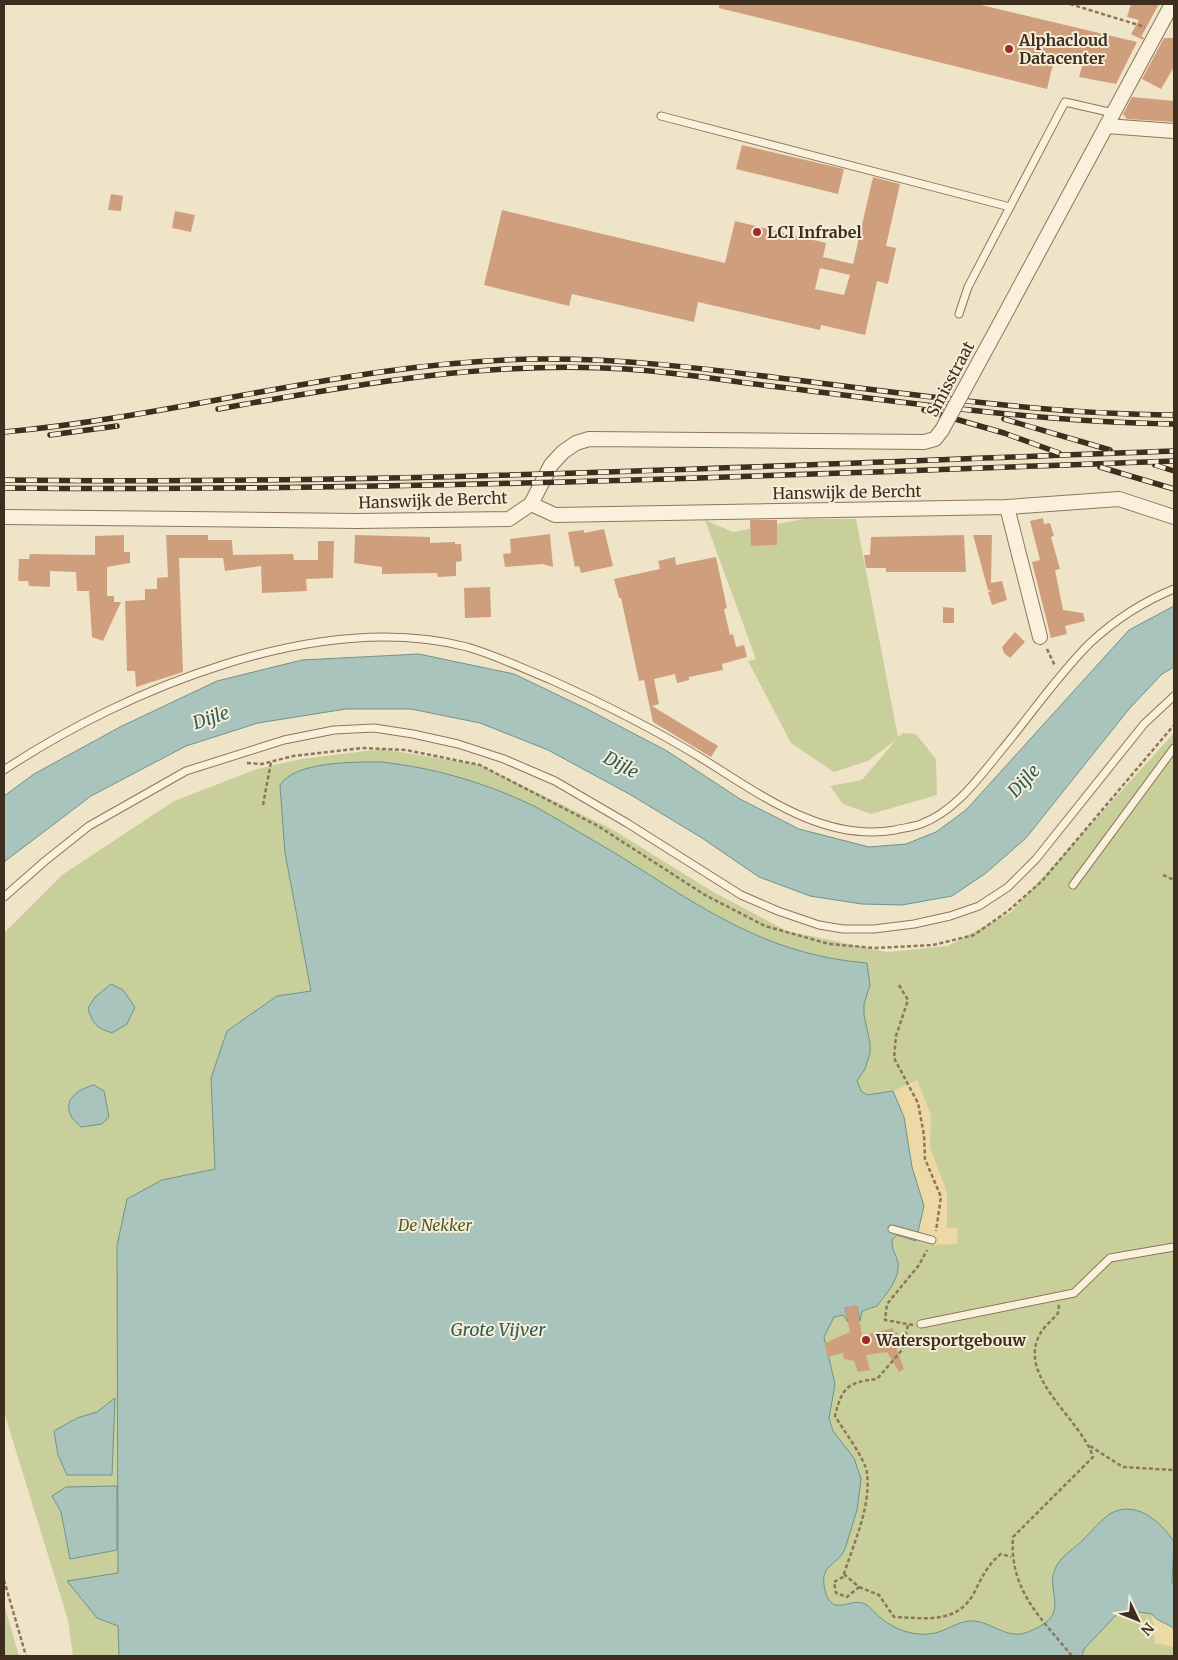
<svg xmlns="http://www.w3.org/2000/svg" width="1178" height="1660" font-family="Merriweather,serif">
<rect width="100%" height="100%" fill="#f0e4c8"/>
<g fill="#c9cf9b">
<path d="M 804,519 L 856,519 L 898,737 L 903,733 L 916,734 L 936,759 L 937,795 L 871,814 L 843,804 L 830,786 L 862,780 L 896,740 L 868,761 L 834,772 L 791,743 L 748,661 L 756,659 L 705,520 L 733,532 Z"/>
<path d="M 1174,733 L 1174,1656 L 73,1656 L 68,1620 L 4,1412 L 4,933 L 62,875 L 174,801 L 257,769 L 301,759 L 382,749 L 480,765 L 610,828 L 715,893 L 787,931 L 887,952 L 948,946 L 1011,912 Z"/>
<path d="M 4,1604 L 19,1656 L 4,1656 Z"/>
</g>
<g fill="#ecd9a5">
<path d="M 917,1080 L 931,1115 L 930,1148 L 947,1192 L 947,1228 L 958,1228 L 957,1244 L 933,1245 L 916,1241 L 924,1206 L 912,1167 L 904,1117 L 893,1091 Z"/>
<path d="M 1152,1614 C 1158,1623 1167,1622 1174,1629 L 1174,1647 L 1155,1643 Z"/>
</g>
<g fill="#a9c4bc" stroke="#6f938a">
<path d="M 1174,606 L 1174,667 L 1162,674 L 1129,709 L 1026,838 L 986,873 L 952,896 L 902,905 L 862,904 L 810,896 L 759,877 L 702,838 L 631,795 L 548,750 L 480,723 L 411,709 L 346,709 L 258,723 L 186,746 L 91,796 L 4,862 L 4,796 L 34,774 L 120,727 L 217,681 L 302,660 L 419,654 L 514,674 L 585,708 L 667,751 L 740,799 L 799,829 L 869,847 L 906,844 L 936,832 L 966,810 L 1129,630 Z"/>
<path d="M 381,762 C 436,768 486,783 536,807 C 564,823 591,839 618,855 C 701,907 766,955 867,963 L 870,985 L 864,1004 L 864,1015 L 870,1043 L 870,1053 L 865,1069 L 857,1081 L 861,1091 L 867,1095 L 893,1091 L 904,1117 L 912,1167 L 924,1206 L 916,1241 L 897,1235 L 892,1240 C 892,1252 896,1253 898,1263 C 900,1279 886,1294 877,1306 L 862,1311 L 860,1321 L 857,1306 L 845,1308 L 848,1322 L 843,1315 L 834,1317 L 824,1337 L 835,1384 L 829,1418 L 833,1431 L 854,1458 L 861,1479 L 857,1510 L 845,1549 C 836,1568 817,1563 826,1594 C 827,1598 831,1603 835,1605 C 846,1607 854,1599 865,1604 C 871,1607 876,1615 882,1619 C 897,1631 917,1637 935,1633 C 947,1630 956,1623 968,1621 C 989,1619 1004,1639 1025,1633 C 1034,1630 1049,1623 1053,1614 C 1059,1600 1048,1584 1055,1569 C 1060,1557 1072,1550 1081,1542 C 1090,1533 1098,1523 1108,1515 C 1134,1498 1161,1521 1174,1542 L 1172,1582 L 1174,1586 L 1174,1629 C 1167,1622 1158,1623 1152,1614 L 1139,1612 L 1118,1613 L 1084,1649 L 1082,1656 L 119,1656 L 118,1626 L 97,1618 L 67,1581 L 118,1573 L 117,1246 L 127,1199 L 162,1180 L 215,1169 L 211,1078 L 227,1031 L 277,996 L 311,991 L 285,853 L 280,785 C 295,761 355,762 381,762 Z"/>
<path d="M 111,984 L 123,990 L 135,1007 L 127,1024 L 112,1033 C 97,1028 92,1024 88,1008 L 95,997 Z"/>
<path d="M 94,1085 L 104,1091 L 109,1117 L 102,1124 L 81,1127 C 59,1109 68,1092 94,1085 Z"/>
<path d="M 115,1398 L 112,1475 L 67,1475 L 58,1455 L 54,1431 L 77,1418 L 97,1412 Z"/>
<path d="M 117,1486 L 117,1550 L 70,1559 L 61,1512 L 52,1496 L 66,1487 Z"/>
</g>
<g fill="#cf9f7d" fill-rule="evenodd">
<path d="M 719,4 L 977,4 L 1137,42 L 1116,84 L 1079,77 L 1083,63 L 1055,56 L 1047,89 L 719,8 Z"/>
<path d="M 1131,4 L 1159,4 L 1141,37 L 1144,37 L 1143,40 L 1131,34 L 1139,20 L 1127,17 Z"/>
<path d="M 1164,38 L 1174,38 L 1174,67 L 1161,89 L 1142,79 Z"/>
<path d="M 1132,97 L 1174,101 L 1174,122 L 1127,119 L 1123,114 Z"/>
<path d="M 742,145 L 844,169 L 838,194 L 736,169 Z"/>
<path d="M 873,177 L 900,184 L 886,246 L 896,248 L 888,284 L 877,281 L 865,335 L 821,325 L 820,330 L 698,302 L 694,322 L 572,294 L 569,306 L 484,285 L 502,210 L 725,263 L 735,221 L 826,243 L 823,257 L 853,264 ZM 820,268 L 850,275 L 844,295 L 815,289 Z"/>
<path d="M 111,194 L 123,196 L 121,211 L 108,210 Z"/>
<path d="M 175,211 L 195,215 L 191,232 L 172,228 Z"/>
<path d="M 1043,518 L 1044,524 L 1050,523 L 1054,536 L 1051,537 L 1060,569 L 1055,570 L 1063,610 L 1083,613 L 1085,621 L 1065,626 L 1067,634 L 1051,638 L 1032,562 L 1040,560 L 1030,521 Z"/>
<path d="M 750,520 L 777,520 L 777,545 L 751,546 Z"/>
<path d="M 604,529 L 613,566 L 581,573 L 579,566 L 575,567 L 568,532 L 584,530 L 584,533 Z"/>
<path d="M 550,534 L 553,567 L 543,564 L 505,567 L 503,554 L 511,553 L 510,539 Z"/>
<path d="M 124,535 L 124,552 L 130,552 L 130,563 L 107,567 L 107,596 L 114,596 L 114,602 L 121,602 L 103,641 L 92,637 L 89,591 L 77,591 L 76,572 L 50,571 L 50,587 L 29,586 L 28,581 L 18,581 L 19,559 L 29,559 L 30,554 L 95,555 L 95,536 Z"/>
<path d="M 166,535 L 208,535 L 208,540 L 232,540 L 233,555 L 293,554 L 294,560 L 318,560 L 318,541 L 334,541 L 333,578 L 306,579 L 307,591 L 262,593 L 261,566 L 225,571 L 223,558 L 179,558 L 183,672 L 136,687 L 135,671 L 127,671 L 125,601 L 145,600 L 145,589 L 157,589 L 157,578 L 168,577 Z"/>
<path d="M 355,535 L 430,537 L 430,543 L 455,542 L 455,544 L 461,544 L 462,561 L 456,562 L 456,576 L 438,577 L 437,573 L 382,574 L 382,567 L 354,563 Z"/>
<path d="M 964,535 L 966,572 L 886,572 L 886,568 L 866,568 L 864,555 L 870,555 L 871,537 Z"/>
<path d="M 973,535 L 992,535 L 991,583 L 1002,581 L 1007,600 L 992,605 L 988,592 L 992,591 L 988,590 Z"/>
<path d="M 675,557 L 676,565 L 716,557 L 727,608 L 724,609 L 730,635 L 733,634 L 736,647 L 744,645 L 747,657 L 722,664 L 723,670 L 689,677 L 689,680 L 677,683 L 675,674 L 654,679 L 659,704 L 652,706 L 718,746 L 711,757 L 653,722 L 644,680 L 639,681 L 621,598 L 619,598 L 614,579 L 660,569 L 658,561 Z"/>
<path d="M 490,587 L 491,617 L 465,618 L 464,588 Z"/>
<path d="M 943,607 L 954,608 L 954,623 L 943,623 Z"/>
<path d="M 1015,632 L 1025,642 L 1010,658 L 1004,653 L 1002,647 Z"/>
<path d="M 857,1305 L 862,1336 L 893,1328 L 894,1333 L 897,1332 L 900,1345 L 896,1347 L 904,1369 L 899,1372 L 887,1352 L 866,1355 L 870,1370 L 858,1372 L 854,1361 L 844,1359 L 843,1353 L 827,1357 L 825,1343 L 850,1332 L 845,1308 Z"/>
</g>
<g fill="none" stroke-linecap="round" stroke-linejoin="round">
<g stroke="#8d765c" stroke-width="9">
<g id="lane">
<path d="M 661,116 L 1010,207"/>
<path d="M 959,314 L 968,287 L 1065,102 L 1113,113"/>
<path d="M 4,770 C 126,689 319,609 467,647 C 495,655 522,668 549,679 C 600,702 650,727 698,756 C 757,792 822,843 895,830 C 903,828 913,827 921,824 C 955,811 978,779 1000,752 C 1030,716 1057,676 1090,643 C 1116,619 1142,602 1174,589"/>
<path d="M 1073,885 L 1174,748"/>
<path d="M 4,897 L 45,861 L 89,826 L 186,771 L 284,740 L 334,730 L 374,728 L 413,734 L 458,744 L 504,759 L 555,781 L 627,823 L 741,895 L 778,911 L 819,925 L 843,929 L 874,929 L 914,924 L 950,916 L 979,906 L 1008,887 L 1036,859 L 1144,724 L 1174,696"/>
<path d="M 892,1229 L 932,1240"/>
<path d="M 921,1324 L 1074,1293 L 1110,1258 L 1174,1247"/>
</g>
</g>
<g stroke="#8d765c" stroke-width="16">
<g id="street">
<path d="M 1106,126 L 1174,131"/>
<path d="M 1003,318 L 1172,4"/>
<path d="M 531,504 L 555,515 L 1007,507 L 1119,499 L 1174,517"/>
<path d="M 1007,507 L 1040,637"/>
<path d="M 4,517 L 357,521 L 509,519 L 531,504 L 551,465 L 563,452 L 576,443 L 589,439 L 924,442 L 935,439 L 942,430"/>
</g>
</g>
<g stroke="#8d765c" stroke-width="2.5" stroke-dasharray="4 2.5" stroke-linecap="butt">
<path d="M 1070,4 L 1145,27"/>
<path d="M 1047,649 L 1055,666"/>
<path d="M 247,763 L 262,764 L 293,756 L 363,748 L 406,750 L 480,765 L 598,826 L 705,895 L 765,926 L 829,944 L 875,948 L 933,945 L 974,935 L 1008,911 L 1042,881 L 1174,725"/>
<path d="M 263,805 L 271,762"/>
<path d="M 1163,875 L 1174,880"/>
<path d="M 899,985 L 908,1000 L 896,1036 L 894,1058 L 918,1103 L 924,1135 L 925,1159 L 941,1197 L 936,1231"/>
<path d="M 1059,1305 L 1058,1313 C 1053,1320 1044,1326 1040,1334 C 1016,1377 1082,1420 1093,1457 L 1013,1537 C 1009,1590 1041,1618 1072,1656"/>
<path d="M 913,1325 L 885,1320 L 887,1304 L 919,1265 L 927,1250"/>
<path d="M 1090,1446 L 1123,1467 L 1174,1470"/>
<path d="M 844,1574 L 859,1587 L 847,1597 L 836,1593 L 834,1582 L 843,1577 L 844,1574 C 854,1542 871,1507 867,1473 C 866,1460 842,1428 835,1416 C 842,1387 848,1382 877,1379 L 902,1350 L 908,1325"/>
<path d="M 4,1580 L 26,1656"/>
<path d="M 859,1587 L 879,1595 L 894,1617 C 926,1618 958,1625 975,1591 C 982,1577 988,1564 1001,1554 L 1011,1557"/>
</g>
<use href="#lane" stroke="#faf1dc" stroke-width="7"/>
<use href="#street" stroke="#faf1dc" stroke-width="14"/>
<g stroke="#3d2e20" stroke-width="5.5">
<g id="rail">
<path d="M 218,409 C 353,385 488,360 626,369 C 674,372 722,380 770,386 C 904,402 1039,422 1174,424"/>
<path d="M 924,410 L 1004,433 L 1059,453"/>
<path d="M 1004,419 L 1110,450"/>
<path d="M 4,432 C 182,416 357,361 537,359 C 619,358 699,368 779,378 C 911,394 1042,414 1174,415"/>
<path d="M 50,435 L 117,426"/>
<path d="M 1155,465 L 1174,471"/>
<path d="M 1100,467 L 1174,489"/>
<path d="M 4,480 C 394,485 784,465 1174,451"/>
<path d="M 4,488 C 394,492 784,475 1174,461"/>
</g>
</g>
<use href="#rail" stroke="#f7eed8" stroke-width="4" stroke-dasharray="11" stroke-linecap="butt"/>
<g stroke="#8d765c" stroke-width="16" stroke-linecap="butt">
<path id="street-bridge" d="M 942,430 L 1003,318"/>
</g>
<use href="#street-bridge" stroke="#faf1dc" stroke-width="14"/>
</g>
<g fill="#9e2a2b" stroke="#f7eed8" stroke-width="2">
<circle cx="1009" cy="49" r="5"/>
<circle cx="757" cy="232" r="5"/>
<circle cx="866" cy="1340" r="5"/>
</g>
<g text-anchor="middle" stroke-width="4" stroke-linejoin="round" paint-order="stroke">
<g font-size="16" font-weight="bold" fill="#3d2e20" stroke="#f7eed8" text-anchor="start">
<text x="1019" y="46">Alphacloud<tspan x="1019" dy="18">Datacenter</tspan></text>
<text x="767" y="238">LCI Infrabel</text>
<text x="876" y="1346">Watersportgebouw</text>
</g>
<g font-size="16" fill="#3d2e20" stroke="#f7eed8">
<text transform="translate(950 379) rotate(-62)" y="6">Smisstraat</text>
<text transform="translate(847 492) rotate(-1)" y="6">Hanswijk de Bercht</text>
<text transform="translate(433 500) rotate(-2)" y="6">Hanswijk de Bercht</text>
</g>
<g font-size="16" font-style="italic" fill="#4d5a26" stroke="#f7eed8">
<text x="435" y="1231">De Nekker</text>
</g>
<g font-size="18" font-style="italic" fill="#2f5d5a" stroke="#f7eed8">
<text transform="translate(211 718) rotate(-18)" y="6">Dijle</text>
<text transform="translate(621 765) rotate(28)" y="6">Dijle</text>
<text transform="translate(1024 781) rotate(-47)" y="6">Dijle</text>
<text x="498" y="1336">Grote Vijver</text>
</g>
</g>
<rect width="1178" height="1660" fill="none" stroke="#3d2e20" stroke-width="10"/>
<g transform="translate(1138 1620) rotate(133)" stroke="#f7eed8" stroke-width="4" paint-order="stroke">
<path d="M0-4L9 19L0 12L-9 19Z" fill="#3d2e20"/>
<text y="-8" font-size="14" font-weight="bold" text-anchor="middle" fill="#3d2e20">N</text>
</g>
</svg>
